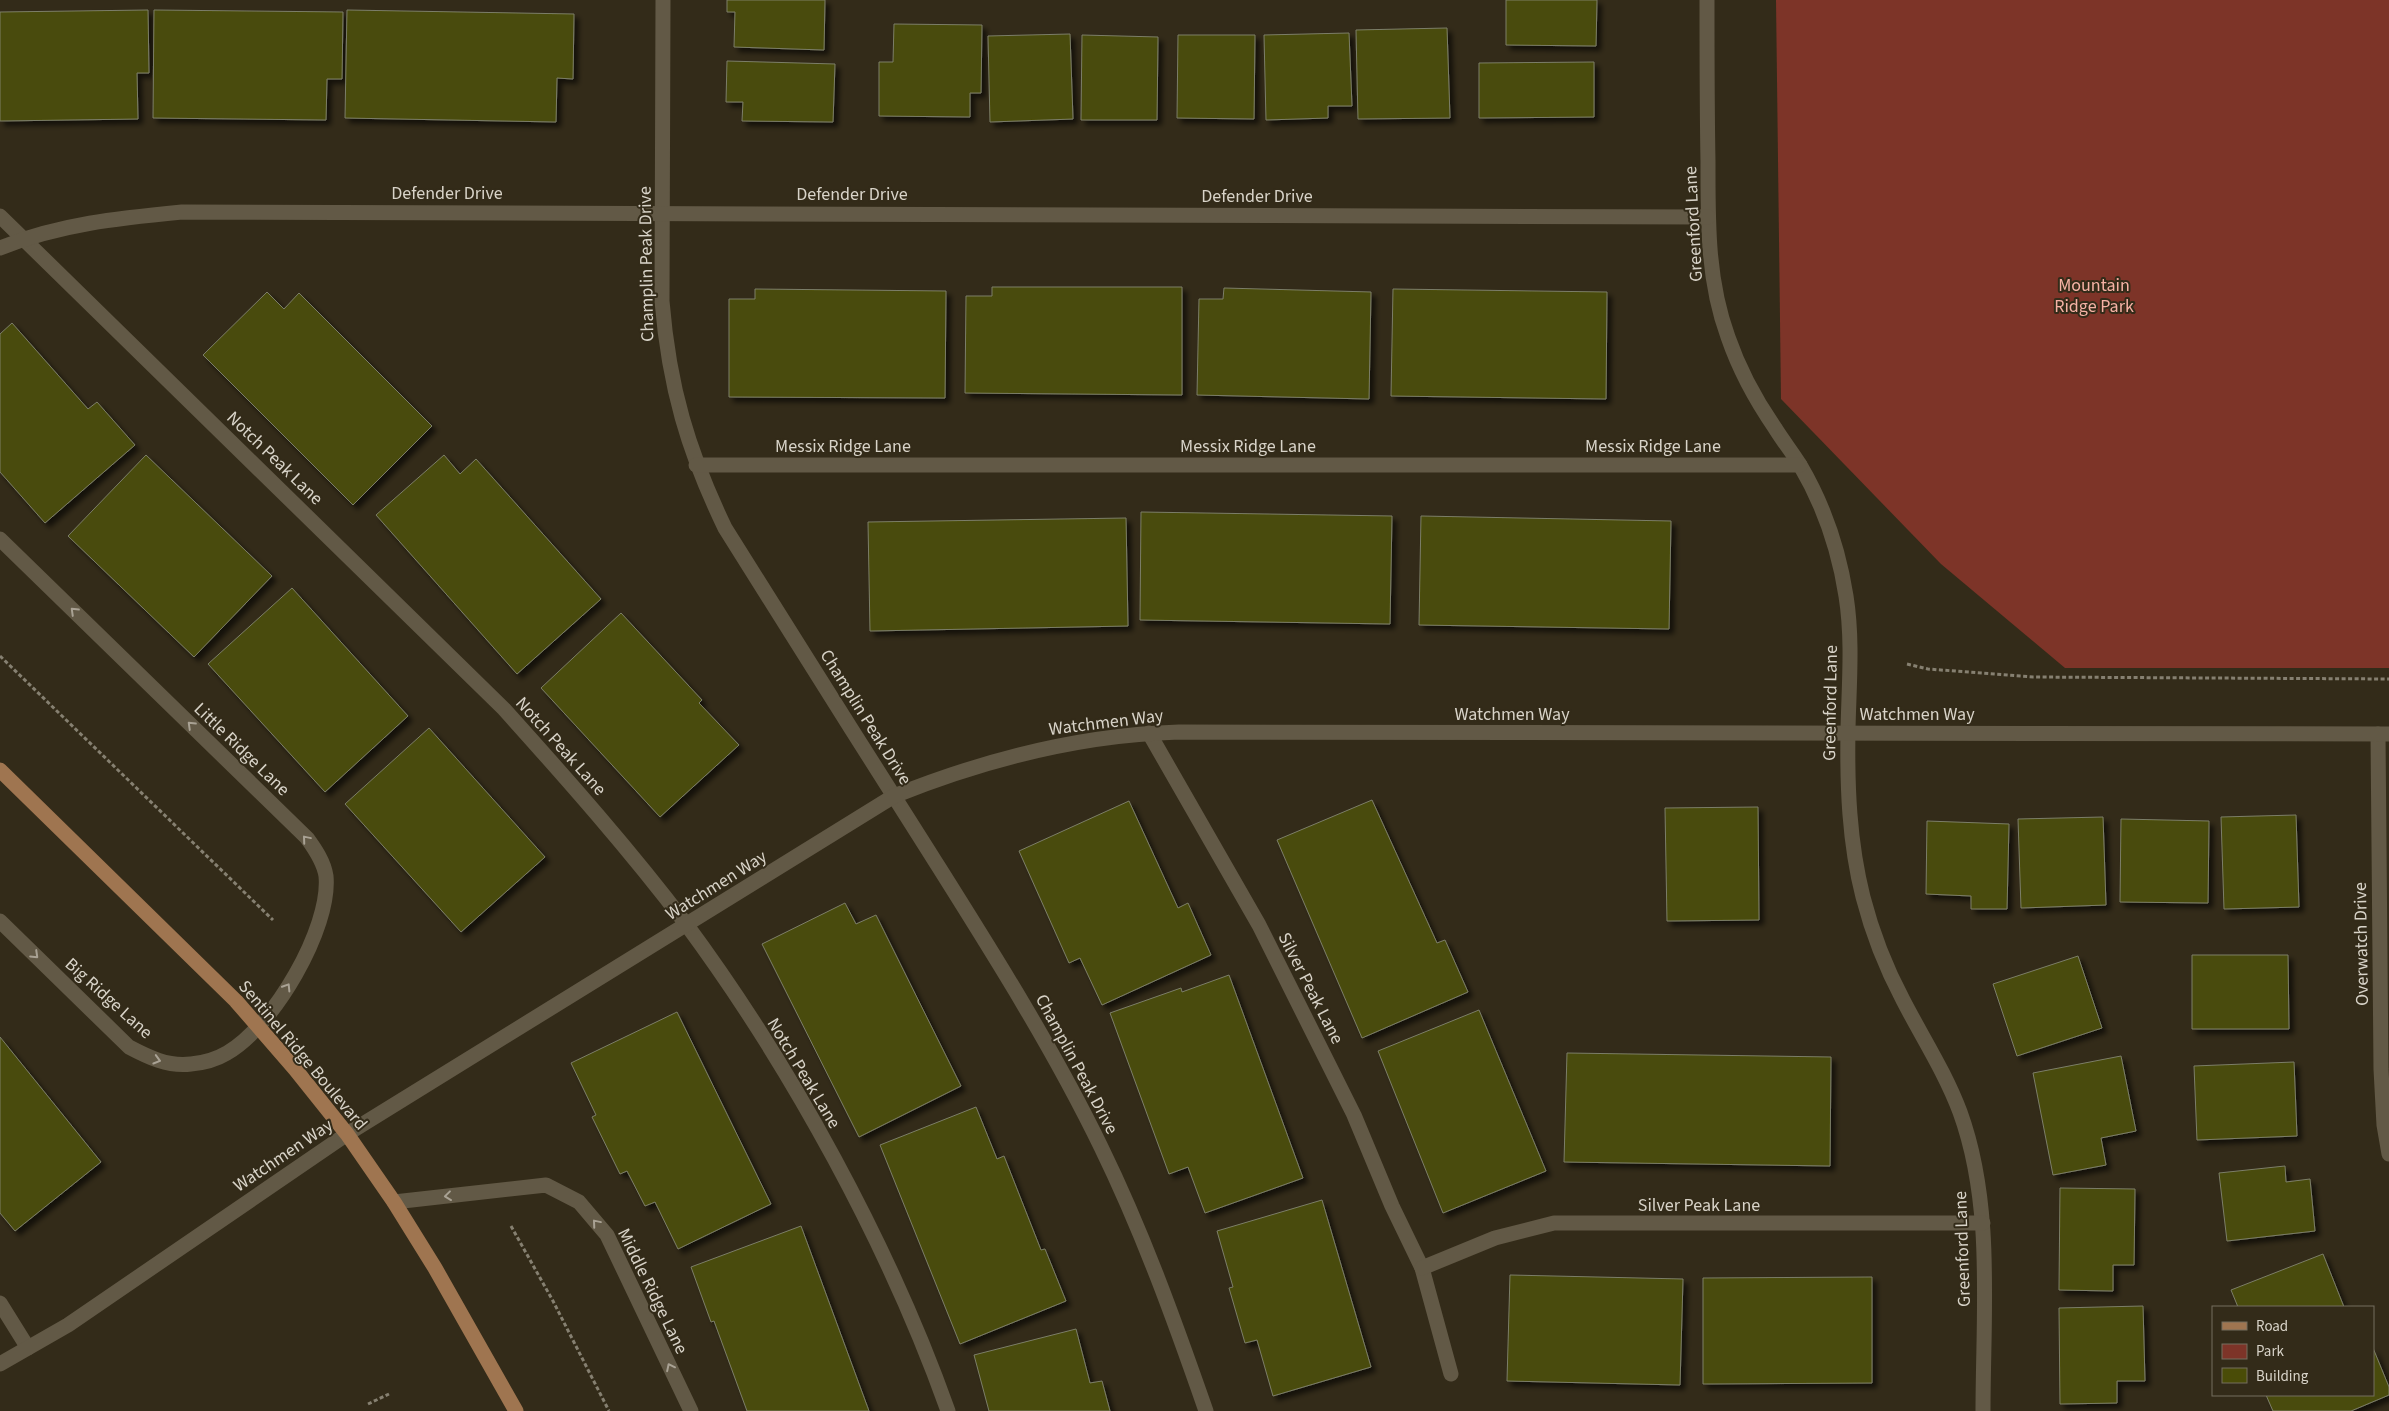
<svg xmlns="http://www.w3.org/2000/svg" width="2389" height="1411" font-family="'Source Sans 3',sans-serif">
<defs>
<filter id="shadow"><feDropShadow dx="4.5" dy="4.5" stdDeviation="2.5" flood-color="#0009"/></filter>
</defs>
<rect width="100%" height="100%" fill="#332b19"/>
<path fill="#7d3428" d="M 1776,0 L 2389,0 L 2389,668 L 2065,668 L 1941,564 L 1781,399 Z"/>
<g fill="#4a4c07" stroke="#7c7e69" filter="url(#shadow)">
<path d="M 727,0 L 825,0 L 824,50 L 734,47 L 735,12 L 727,12 Z"/>
<path d="M 1506,0 L 1597,0 L 1596,46 L 1506,45 Z"/>
<path d="M 148,10 L 149,73 L 137,73 L 138,119 L 0,121 L 0,12 Z"/>
<path d="M 154,10 L 343,12 L 342,79 L 327,79 L 326,120 L 153,118 Z"/>
<path d="M 347,10 L 574,14 L 573,79 L 557,78 L 556,122 L 345,118 Z"/>
<path d="M 894,24 L 982,25 L 981,93 L 970,93 L 970,117 L 879,116 L 879,62 L 893,62 Z"/>
<path d="M 1447,28 L 1450,118 L 1358,119 L 1356,30 Z"/>
<path d="M 1349,33 L 1352,106 L 1328,106 L 1328,118 L 1266,120 L 1264,35 Z"/>
<path d="M 1070,34 L 1073,119 L 990,122 L 988,36 Z"/>
<path d="M 1082,35 L 1158,37 L 1157,120 L 1081,120 Z"/>
<path d="M 1178,35 L 1255,35 L 1254,119 L 1177,118 Z"/>
<path d="M 727,61 L 835,64 L 833,122 L 742,121 L 743,102 L 726,102 Z"/>
<path d="M 1594,62 L 1594,117 L 1479,118 L 1479,63 Z"/>
<path d="M 992,287 L 1182,287 L 1182,395 L 965,393 L 966,296 L 992,296 Z"/>
<path d="M 1224,288 L 1371,292 L 1369,399 L 1197,395 L 1199,299 L 1223,299 Z"/>
<path d="M 755,289 L 946,291 L 945,398 L 729,397 L 729,299 L 755,299 Z"/>
<path d="M 1393,289 L 1607,292 L 1606,399 L 1391,396 Z"/>
<path d="M 267,292 L 284,309 L 299,293 L 432,426 L 353,505 L 203,355 Z"/>
<path d="M 12,323 L 88,409 L 97,402 L 135,445 L 45,523 L 0,472 L 0,334 Z"/>
<path d="M 146,455 L 272,576 L 194,657 L 68,536 Z"/>
<path d="M 444,455 L 460,474 L 476,459 L 601,599 L 517,674 L 376,515 Z"/>
<path d="M 1141,512 L 1392,516 L 1390,624 L 1140,620 Z"/>
<path d="M 1421,516 L 1671,521 L 1669,629 L 1419,625 Z"/>
<path d="M 1126,518 L 1128,626 L 870,631 L 868,522 Z"/>
<path d="M 292,588 L 408,716 L 325,792 L 208,664 Z"/>
<path d="M 621,613 L 702,700 L 699,703 L 739,745 L 660,817 L 541,688 Z"/>
<path d="M 429,728 L 545,857 L 461,932 L 345,804 Z"/>
<path d="M 1372,800 L 1437,943 L 1445,940 L 1468,992 L 1362,1038 L 1277,840 Z"/>
<path d="M 1129,801 L 1178,908 L 1188,903 L 1211,955 L 1102,1005 L 1080,958 L 1069,963 L 1019,851 Z"/>
<path d="M 1758,807 L 1759,920 L 1667,921 L 1665,808 Z"/>
<path d="M 2296,815 L 2299,907 L 2224,909 L 2221,817 Z"/>
<path d="M 2103,817 L 2106,905 L 2021,908 L 2018,819 Z"/>
<path d="M 2121,819 L 2209,821 L 2208,903 L 2120,902 Z"/>
<path d="M 1927,821 L 2009,824 L 2007,909 L 1971,909 L 1971,896 L 1926,894 Z"/>
<path d="M 845,903 L 856,924 L 876,915 L 961,1086 L 859,1137 L 762,944 Z"/>
<path d="M 2192,955 L 2288,955 L 2289,1029 L 2192,1029 Z"/>
<path d="M 2078,956 L 2102,1028 L 2017,1056 L 1993,984 Z"/>
<path d="M 1229,975 L 1303,1178 L 1205,1213 L 1188,1167 L 1169,1174 L 1110,1013 L 1181,988 L 1182,992 Z"/>
<path d="M 1479,1010 L 1546,1171 L 1443,1213 L 1378,1051 Z"/>
<path d="M 677,1012 L 771,1204 L 678,1249 L 655,1202 L 645,1206 L 627,1171 L 620,1174 L 592,1117 L 596,1115 L 571,1063 Z"/>
<path d="M 0,1037 L 101,1162 L 15,1231 L 0,1213 Z"/>
<path d="M 1567,1053 L 1831,1057 L 1830,1166 L 1564,1162 Z"/>
<path d="M 2121,1056 L 2136,1131 L 2101,1138 L 2106,1165 L 2053,1175 L 2033,1073 Z"/>
<path d="M 2294,1062 L 2297,1136 L 2197,1140 L 2194,1066 Z"/>
<path d="M 976,1107 L 997,1159 L 1004,1156 L 1041,1250 L 1045,1249 L 1066,1301 L 960,1344 L 880,1145 Z"/>
<path d="M 2285,1166 L 2286,1182 L 2310,1179 L 2315,1231 L 2227,1241 L 2219,1173 Z"/>
<path d="M 2060,1188 L 2135,1189 L 2134,1265 L 2113,1265 L 2113,1291 L 2059,1290 Z"/>
<path d="M 1322,1200 L 1371,1367 L 1273,1396 L 1257,1340 L 1245,1343 L 1229,1288 L 1233,1287 L 1217,1231 Z"/>
<path d="M 801,1226 L 869,1411 L 747,1411 L 714,1321 L 711,1322 L 691,1267 Z"/>
<path d="M 2323,1254 L 2344,1307 L 2238,1307 L 2231,1290 Z"/>
<path d="M 1510,1275 L 1683,1279 L 1680,1385 L 1507,1381 Z"/>
<path d="M 1872,1277 L 1872,1383 L 1703,1384 L 1703,1278 Z"/>
<path d="M 2143,1306 L 2145,1381 L 2117,1381 L 2117,1403 L 2060,1404 L 2059,1308 Z"/>
<path d="M 1076,1329 L 1090,1383 L 1102,1381 L 1110,1411 L 989,1411 L 974,1355 Z"/>
<path d="M 2373,1348 L 2389,1387 L 2389,1395 L 2351,1411 L 2273,1411 L 2266,1395 L 2373,1395 Z"/>
</g>
<g fill="none" stroke-linecap="round" stroke-linejoin="round">
<g stroke="#868071" stroke-width="3" stroke-dasharray="4 2.5" stroke-linecap="butt">
<path d="M 0,656 L 273,920"/>
<path d="M 1907,664 L 1928,669 L 2033,677 L 2389,679"/>
<path d="M 511,1226 L 553,1301 L 609,1411"/>
<path d="M 368,1404 L 389,1394"/>
</g>
<g stroke="#625946" stroke-width="15">
<path d="M 663,0 L 662,301 C 669,387 688,451 725,528 C 792,635 860,743 928,850 C 989,947 1051,1044 1101,1147 C 1143,1233 1175,1322 1206,1411"/>
<path d="M 1707,0 C 1707,54 1707,108 1708,162 C 1708,221 1707,280 1728,337 C 1739,369 1755,399 1775,428 C 1783,441 1792,452 1800,465 C 1823,504 1839,551 1846,596 C 1853,640 1849,685 1848,729 C 1847,785 1849,842 1863,897 C 1872,932 1886,968 1903,1000 C 1922,1037 1945,1072 1960,1112 C 1994,1205 1983,1313 1983,1411"/>
<path d="M 0,216 L 504,709 C 567,779 629,849 686,924 C 791,1066 889,1245 948,1411"/>
<path d="M 0,248 C 59,224 120,218 182,212 L 1708,217"/>
<path d="M 696,465 L 1800,465"/>
<path d="M 0,539 L 307,838 C 315,849 324,862 326,876 C 331,928 273,1027 227,1053 C 217,1059 202,1063 191,1064 C 168,1067 148,1057 129,1047 L 0,921"/>
<path d="M 1149,733 L 1259,925 L 1354,1115 L 1392,1206 L 1422,1268 L 1451,1374"/>
<path d="M 2378,734 L 2381,1069 L 2384,1125 L 2389,1154"/>
<path d="M 394,1202 L 546,1185 L 579,1202 L 607,1235 L 691,1411"/>
<path d="M 1422,1268 L 1495,1238 L 1554,1223 L 1983,1223"/>
<path d="M 0,1303 L 28,1348"/>
<path d="M 0,1364 L 68,1325 L 347,1134 L 894,796 C 986,759 1079,735 1179,732 L 2389,734"/>
</g>
<path stroke="#9f7550" stroke-width="15" d="M 0,770 L 236,1001 L 295,1069 L 347,1134 L 394,1202 L 435,1268 L 516,1411"/>
</g>
<defs><path id="oneway-chevron" d="M-2-3.5L2.5 0L-2 3.5" fill="none" stroke-width="1.6" stroke-linecap="round" stroke-linejoin="round" transform="scale(1.25)"/></defs>
<g stroke="#a9a294">
<use href="#oneway-chevron" transform="translate(74 611) rotate(-136)"/>
<use href="#oneway-chevron" transform="translate(191 725) rotate(-136)"/>
<use href="#oneway-chevron" transform="translate(306 839) rotate(-130)"/>
<use href="#oneway-chevron" transform="translate(35 955) rotate(44)"/>
<use href="#oneway-chevron" transform="translate(287 987) rotate(-58)"/>
<use href="#oneway-chevron" transform="translate(157 1060) rotate(16)"/>
<use href="#oneway-chevron" transform="translate(448 1196) rotate(173)"/>
<use href="#oneway-chevron" transform="translate(596 1223) rotate(-130)"/>
<use href="#oneway-chevron" transform="translate(670 1367) rotate(-116)"/>
</g>
<g text-anchor="middle" stroke-width="4" stroke-linejoin="round" paint-order="stroke">
<g font-size="18" fill="#d8d3c8" stroke="#332b19">
<text x="447" y="199">Defender Drive</text>
<text x="852" y="200">Defender Drive</text>
<text x="1257" y="202">Defender Drive</text>
<text transform="translate(1693 224) rotate(-93)" y="6">Greenford Lane</text>
<text transform="translate(646 264) rotate(-91)" y="6">Champlin Peak Drive</text>
<text x="843" y="452">Messix Ridge Lane</text>
<text x="1248" y="452">Messix Ridge Lane</text>
<text x="1653" y="452">Messix Ridge Lane</text>
<text transform="translate(275 458) rotate(44)" y="6">Notch Peak Lane</text>
<text transform="translate(1830 703) rotate(-89)" y="6">Greenford Lane</text>
<text x="1512" y="720">Watchmen Way</text>
<text x="1917" y="720">Watchmen Way</text>
<text transform="translate(866 717) rotate(58)" y="6">Champlin Peak Drive</text>
<text transform="translate(1106 722) rotate(-7)" y="6">Watchmen Way</text>
<text transform="translate(561 746) rotate(48)" y="6">Notch Peak Lane</text>
<text transform="translate(242 749) rotate(44)" y="6">Little Ridge Lane</text>
<text transform="translate(716 885) rotate(-32)" y="6">Watchmen Way</text>
<text transform="translate(2361 944) rotate(-91)" y="6">Overwatch Drive</text>
<text transform="translate(1311 988) rotate(63)" y="6">Silver Peak Lane</text>
<text transform="translate(109 998) rotate(42)" y="6">Big Ridge Lane</text>
<text transform="translate(303 1055) rotate(50)" y="6">Sentinel Ridge Boulevard</text>
<text transform="translate(1077 1064) rotate(62)" y="6">Champlin Peak Drive</text>
<text transform="translate(804 1073) rotate(59)" y="6">Notch Peak Lane</text>
<text transform="translate(283 1155) rotate(-34)" y="6">Watchmen Way</text>
<text x="1699" y="1211">Silver Peak Lane</text>
<text transform="translate(1962 1249) rotate(-92)" y="6">Greenford Lane</text>
<text transform="translate(653 1291) rotate(64)" y="6">Middle Ridge Lane</text>
</g>
<g font-size="18" fill="#f6b2a5" stroke="#332b19">
<text x="2094" y="291">Mountain<tspan x="2094" dy="21">Ridge Park</tspan></text>
</g>
</g>
<rect x="2212" y="1306" width="162" height="90" fill="#332b19" stroke="#756e5f"/>
<rect x="2222" y="1322" width="25" height="8" fill="#9f7550" stroke="#756e5f"/>
<text x="2256" y="1331" font-size="15" fill="#d8d3c8">Road</text>
<rect x="2222" y="1344" width="25" height="15" fill="#7d3428" stroke="#756e5f"/>
<text x="2256" y="1356" font-size="15" fill="#d8d3c8">Park</text>
<rect x="2222" y="1368" width="25" height="15" fill="#4a4c07" stroke="#756e5f"/>
<text x="2256" y="1381" font-size="15" fill="#d8d3c8">Building</text>
</svg>
